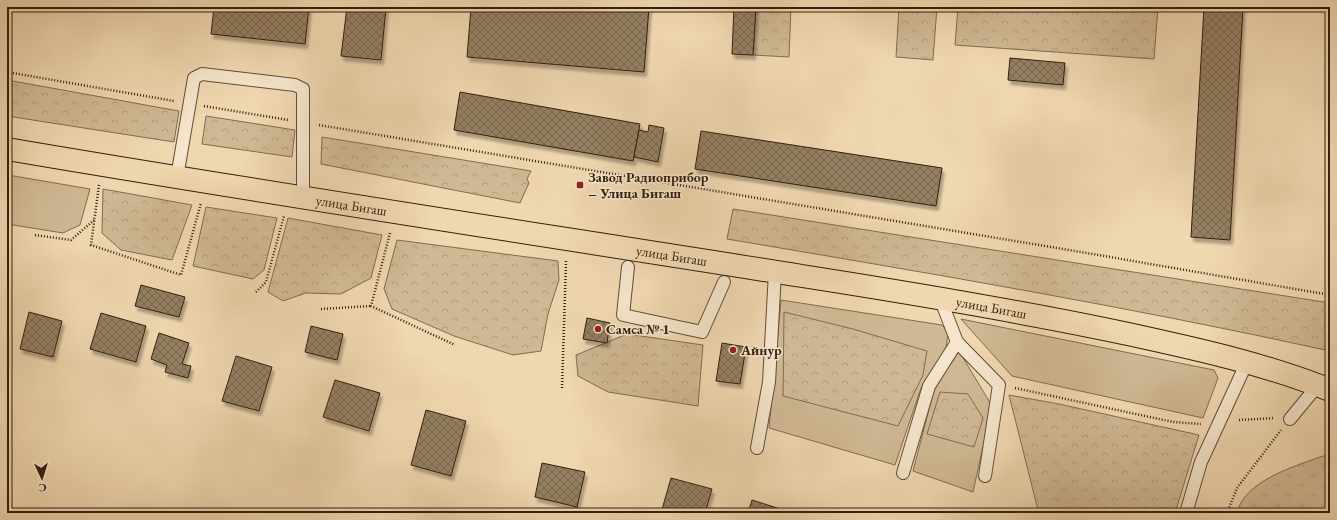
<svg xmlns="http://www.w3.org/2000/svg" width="1337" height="520" font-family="'EB Garamond',serif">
<defs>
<pattern id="forest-crowns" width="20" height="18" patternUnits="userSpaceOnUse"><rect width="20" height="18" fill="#cfb894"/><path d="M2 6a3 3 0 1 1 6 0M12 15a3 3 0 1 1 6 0" fill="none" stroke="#b29e7e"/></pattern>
<pattern id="park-tufts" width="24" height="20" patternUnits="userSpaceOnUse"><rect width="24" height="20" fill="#cfb894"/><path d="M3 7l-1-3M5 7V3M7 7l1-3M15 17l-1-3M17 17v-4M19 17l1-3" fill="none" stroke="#b29e7e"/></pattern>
<pattern id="building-cross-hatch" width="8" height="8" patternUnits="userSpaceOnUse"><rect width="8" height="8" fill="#947f62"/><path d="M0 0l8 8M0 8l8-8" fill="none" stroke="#79674f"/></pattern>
<filter id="shadow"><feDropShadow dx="2.5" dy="4.5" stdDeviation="1" flood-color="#0004"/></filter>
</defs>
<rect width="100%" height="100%" fill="#efd7b0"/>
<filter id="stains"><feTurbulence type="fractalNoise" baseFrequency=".005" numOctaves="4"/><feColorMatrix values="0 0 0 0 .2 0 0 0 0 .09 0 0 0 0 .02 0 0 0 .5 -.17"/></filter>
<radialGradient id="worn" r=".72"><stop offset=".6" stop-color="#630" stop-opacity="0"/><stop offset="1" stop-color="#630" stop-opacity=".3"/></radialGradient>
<g fill="#cfb894" stroke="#806c51">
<path d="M 8,175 L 90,189 L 80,225 L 63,233 L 7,224 Z"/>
<path d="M 781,300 L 942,325 L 948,332 L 946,349 L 921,388 L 895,465 L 769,428 Z"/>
<path d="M 961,319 L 1214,370 L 1218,378 L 1203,418 L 1012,376 Z"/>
<path d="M 959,351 L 992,406 L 973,492 L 913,471 L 934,390 Z"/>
</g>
<g fill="url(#forest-crowns)" stroke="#806c51">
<path d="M 756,7 L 791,7 L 789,57 L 753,55 Z"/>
<path d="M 899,7 L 937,7 L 933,60 L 896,57 Z"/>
<path d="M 958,7 L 1158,7 L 1154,59 L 955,45 Z"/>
<path d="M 7,80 L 179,111 L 174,142 L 7,116 Z"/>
<path d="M 206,116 L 295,130 L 292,157 L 202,144 Z"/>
<path d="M 322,137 L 531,171 L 527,179 L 529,183 L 520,203 L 321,164 Z"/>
<path d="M 103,189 L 192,205 L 172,260 L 121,250 L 102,233 Z"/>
<path d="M 206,207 L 277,218 L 264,270 L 253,279 L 193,266 Z"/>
<path d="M 733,209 L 1330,303 L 1330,351 C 1130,307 929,273 727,239 Z"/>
<path d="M 288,218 L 382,235 L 371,278 L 341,294 L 306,293 L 283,301 L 268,292 Z"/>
<path d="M 397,240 L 558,261 L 559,280 L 548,314 L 541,351 L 513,355 L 454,336 L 392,309 L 384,289 Z"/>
<path d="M 784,312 L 853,329 L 927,351 L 923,375 L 898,426 L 783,396 Z"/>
<path d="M 627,334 L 703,345 L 698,406 L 608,392 L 578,376 L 576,355 Z"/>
<path d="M 940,392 L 968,394 L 983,418 L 974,447 L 927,434 Z"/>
<path d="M 1009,395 L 1059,404 L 1199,435 L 1175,513 L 1051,513 L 1038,510 Z"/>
</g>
<path fill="url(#park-tufts)" stroke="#806c51" d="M 1323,456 L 1330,456 L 1330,513 L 1237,513 C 1244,481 1295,466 1323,456 Z"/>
<g fill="url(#building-cross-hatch)" stroke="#311f0e" filter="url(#shadow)">
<path d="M 214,7 L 309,7 L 305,44 L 211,34 Z"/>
<path d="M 347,7 L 386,7 L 381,60 L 341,56 Z"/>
<path d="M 471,7 L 649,7 L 644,72 L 467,57 Z"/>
<path d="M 734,7 L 756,7 L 753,55 L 732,54 Z"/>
<path d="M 1204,7 L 1243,7 L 1230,240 L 1191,237 Z"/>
<path d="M 1010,58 L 1065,63 L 1063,85 L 1008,80 Z"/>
<path d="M 460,92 L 640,124 L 633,161 L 454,130 Z"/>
<path d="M 649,125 L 664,128 L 658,162 L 634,157 L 639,130 L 648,132 Z"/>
<path d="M 701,131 L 942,168 L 936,206 L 695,169 Z"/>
<path d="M 141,285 L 185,297 L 179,317 L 135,306 Z"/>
<path d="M 29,312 L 62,321 L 53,357 L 20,349 Z"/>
<path d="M 101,313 L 146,326 L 136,362 L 90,349 Z"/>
<path d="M 587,318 L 610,323 L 607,343 L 583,339 Z"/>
<path d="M 311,326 L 343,334 L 337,360 L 305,352 Z"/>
<path d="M 159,333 L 189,343 L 182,364 L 191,366 L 188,378 L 165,372 L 167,365 L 151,359 Z"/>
<path d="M 722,343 L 746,347 L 740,384 L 716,381 Z"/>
<path d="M 236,356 L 272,367 L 259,411 L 222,401 Z"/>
<path d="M 335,380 L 380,393 L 369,431 L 323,417 Z"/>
<path d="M 426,410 L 466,421 L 451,476 L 411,465 Z"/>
<path d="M 542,463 L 585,472 L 577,507 L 535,497 Z"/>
<path d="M 671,478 L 712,489 L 705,513 L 661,513 Z"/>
<path d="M 752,500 L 793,513 L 748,513 Z"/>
</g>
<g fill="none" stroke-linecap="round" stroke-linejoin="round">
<g stroke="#604d36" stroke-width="14">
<g id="lane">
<path d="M 177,177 L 194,78 L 202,74 L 295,85 L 303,89 L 303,197"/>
<path d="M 628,267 L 623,315 L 702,332 L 724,282"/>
<path d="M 957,342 L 999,385 L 985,476"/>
<path d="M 1290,419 L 1318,385"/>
<path d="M 757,448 L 769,382 L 775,272"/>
<path d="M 903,473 L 929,386 L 957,342 L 940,298"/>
<path d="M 1186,513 L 1201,462 L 1247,362"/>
</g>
</g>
<g stroke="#311f0e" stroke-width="24">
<g id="primary">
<path id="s1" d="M 7,149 C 271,194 537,234 802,276 C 911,293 1020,311 1128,334 C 1197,349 1265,364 1330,390"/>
</g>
</g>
<g stroke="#311f0e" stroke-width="2.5" stroke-dasharray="1 2" stroke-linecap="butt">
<path d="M 7,72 L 174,101"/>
<path d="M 204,106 L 288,120"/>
<path d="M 319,125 L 1081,252 L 1330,295"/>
<path d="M 99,185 L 91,245 L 181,275 L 201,203"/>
<path d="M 390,233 L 371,306 L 455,345"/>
<path d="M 35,235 L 71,240 L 94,220"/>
<path d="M 256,292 L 266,282 L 284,216"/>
<path d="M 321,309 L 371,306"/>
<path d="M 562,388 L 566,261"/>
<path d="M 1015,388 L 1173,422 L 1201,424"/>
<path d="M 1239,420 L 1274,418"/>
<path d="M 1227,513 L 1237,488 L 1281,430"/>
</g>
<use href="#lane" stroke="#f5e5cc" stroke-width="12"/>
<use href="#primary" stroke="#efd7b0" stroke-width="22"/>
</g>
<g fill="#8f2418" stroke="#f5e5cc" stroke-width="1.5">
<rect x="576" y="181" width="8" height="8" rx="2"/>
<circle cx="598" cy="329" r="4"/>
<circle cx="733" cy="350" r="4"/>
</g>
<g text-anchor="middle" stroke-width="3" stroke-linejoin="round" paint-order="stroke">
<g font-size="14" font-weight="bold" fill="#311f0e" stroke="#f5e5cc" text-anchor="start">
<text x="588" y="182">Завод Радиоприбор<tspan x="588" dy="16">– Улица Бигаш</tspan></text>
<text x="606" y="334">Самса № 1</text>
<text x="741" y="355">Айнур</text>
</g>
<g font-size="14" fill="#311f0e" stroke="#f5e5cc">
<text dy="5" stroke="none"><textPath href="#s1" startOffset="349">улица Бигаш</textPath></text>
<text dy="5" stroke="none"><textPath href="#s1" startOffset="673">улица Бигаш</textPath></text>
<text dy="5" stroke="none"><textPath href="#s1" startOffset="997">улица Бигаш</textPath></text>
</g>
</g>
<rect width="1337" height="520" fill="none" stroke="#efd7b0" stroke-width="24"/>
<rect x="8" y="8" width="1321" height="504" fill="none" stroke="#311f0e" stroke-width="2"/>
<rect x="12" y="12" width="1313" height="496" fill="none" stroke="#311f0e"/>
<g transform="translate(42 478) rotate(176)" stroke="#f5e5cc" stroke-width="3" paint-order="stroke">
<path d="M0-3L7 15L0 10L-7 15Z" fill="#311f0e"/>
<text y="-6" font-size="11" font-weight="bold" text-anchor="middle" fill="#311f0e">С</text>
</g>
<rect width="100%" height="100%" filter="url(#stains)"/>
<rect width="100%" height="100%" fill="url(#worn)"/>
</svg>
